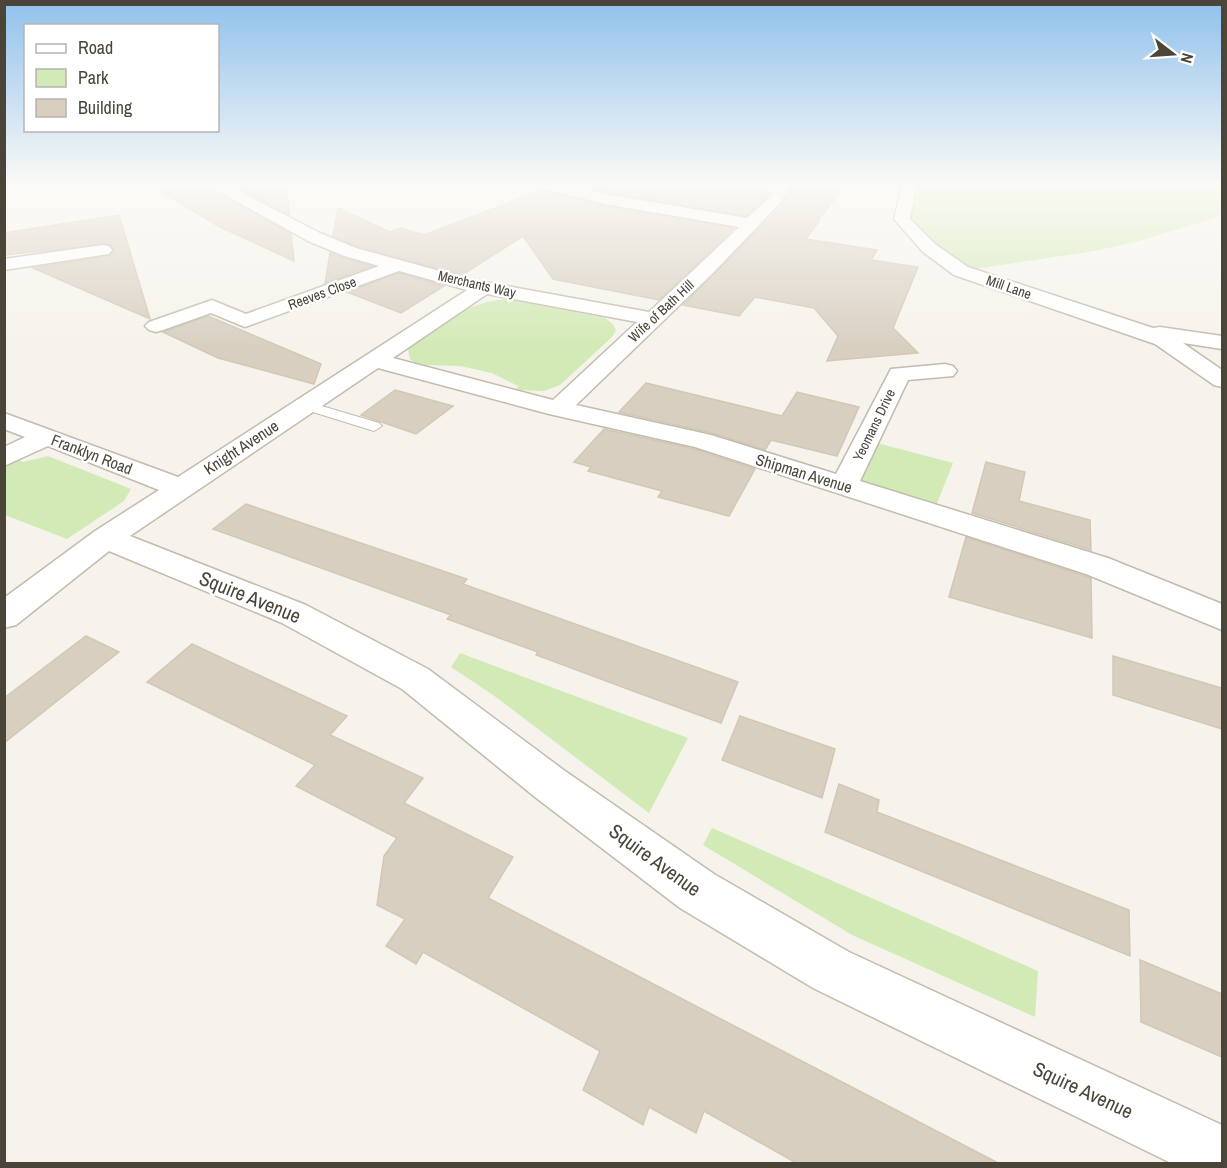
<svg xmlns="http://www.w3.org/2000/svg" width="1227" height="1168" font-family="'Archivo Narrow',sans-serif">
<rect width="100%" height="100%" fill="#f6f3ec"/>
<g fill="#d2eab5">
<path d="M 919,183 L 1222,183 L 1222,216 L 1135,242 L 1094,251 L 968,270 L 932,248 L 910,219 Z"/>
<path d="M 507,299 L 605,318 L 613,324 L 616,330 L 612,337 L 560,385 L 544,391 L 516,390 L 518,386 L 492,373 L 460,366 L 428,365 L 425,368 L 410,359 L 408,349 L 413,343 C 443,323 470,301 507,299 Z"/>
<path d="M 873,442 L 953,463 L 936,506 L 853,481 Z"/>
<path d="M 48,456 L 131,489 L 124,501 L 67,539 L 5,515 L 4,466 L 17,459 L 23,462 Z"/>
<path d="M 460,653 L 688,738 L 649,813 L 493,695 L 451,667 Z"/>
<path d="M 712,828 L 1038,971 L 1035,1017 L 852,935 L 703,845 Z"/>
</g>
<g fill="#d8cfc1" stroke="#d3c7b4" stroke-width="1.5">
<path d="M 146,183 L 202,183 L 291,234 L 294,261 L 220,227 Z"/>
<path d="M 229,183 L 286,183 L 289,215 Z"/>
<path d="M 570,183 L 776,183 L 767,197 L 746,216 L 605,192 Z"/>
<path d="M 795,183 L 848,183 L 817,221 L 819,221 L 806,239 L 877,250 L 871,260 L 918,267 L 893,328 L 918,353 L 827,361 L 838,336 L 814,308 L 755,297 L 739,316 L 683,305 L 781,206 Z"/>
<path d="M 542,190 L 605,206 L 734,228 L 659,300 L 553,279 L 523,236 L 462,275 L 357,246 L 333,236 L 338,208 L 390,232 L 400,228 L 424,235 Z"/>
<path d="M 119,215 L 150,319 L 33,268 L 109,256 L 114,250 L 109,244 L 4,255 L 4,233 Z"/>
<path d="M 330,253 L 343,258 L 372,266 L 325,283 Z"/>
<path d="M 399,273 L 444,286 L 401,313 L 347,292 Z"/>
<path d="M 208,316 L 321,364 L 314,384 L 218,358 L 163,332 Z"/>
<path d="M 646,383 L 782,416 L 797,392 L 859,407 L 837,456 L 771,440 L 765,450 L 712,433 L 619,412 Z"/>
<path d="M 395,390 L 453,406 L 416,434 L 361,415 Z"/>
<path d="M 604,429 L 694,449 L 755,469 L 729,516 L 658,497 L 662,491 L 588,471 L 591,467 L 574,462 Z"/>
<path d="M 986,462 L 1025,472 L 1019,501 L 1090,520 L 1091,550 L 972,513 Z"/>
<path d="M 246,504 L 467,579 L 463,584 L 738,682 L 721,723 L 633,691 L 536,655 L 538,652 L 447,619 L 451,615 L 213,529 Z"/>
<path d="M 966,537 L 1091,578 L 1092,638 L 949,597 Z"/>
<path d="M 86,636 L 119,652 L 4,743 L 4,698 Z"/>
<path d="M 192,644 L 347,716 L 330,735 L 423,778 L 404,803 L 513,857 L 488,898 L 1000,1164 L 798,1164 L 704,1111 L 696,1133 L 649,1107 L 643,1125 L 583,1090 L 600,1051 L 423,952 L 416,964 L 386,946 L 405,919 L 377,905 L 384,856 L 397,838 L 296,786 L 315,765 L 147,682 Z"/>
<path d="M 1113,656 L 1222,688 L 1222,729 L 1113,695 Z"/>
<path d="M 740,716 L 835,749 L 822,798 L 722,760 Z"/>
<path d="M 839,784 L 879,800 L 877,812 L 1129,910 L 1130,956 L 825,832 Z"/>
<path d="M 1140,960 L 1222,994 L 1222,1057 L 1141,1022 Z"/>
</g>
<g fill="none" stroke-linecap="round" stroke-linejoin="round">
<g stroke="#c2bbae" stroke-width="2">
<path id="service" d="M 305,401 L 379,423 L 382,426 L 374,431 L 300,408 L 298,405 L 300,402 Z"/>
</g>
<g stroke="#c2bbae" stroke-width="3">
<g id="minor">
<path d="M 204,183 L 223,183 L 320,233 L 356,248 L 469,279 L 649,312 L 739,227 L 605,204 L 534,186 L 532,183 L 559,183 L 605,194 L 747,218 L 769,198 L 779,183 L 793,183 L 779,204 L 713,273 L 576,405 L 711,435 L 836,474 L 891,369 L 945,364 L 953,366 L 957,371 L 953,376 L 908,380 L 860,481 L 1108,558 L 1222,604 L 1222,630 L 1086,574 L 695,447 L 549,414 L 378,368 L 130,536 L 306,605 L 428,669 L 565,771 L 714,874 L 849,952 L 1222,1125 L 1222,1164 L 1173,1164 L 813,988 L 680,908 L 535,797 L 402,689 L 282,623 L 109,551 L 16,625 L 4,628 L 4,598 L 95,531 L 159,490 L 48,446 L 4,466 L 4,447 L 25,437 L 4,429 L 4,413 L 178,477 L 467,290 L 399,271 L 245,327 L 211,313 L 163,330 L 156,332 L 149,330 L 145,326 L 149,322 L 212,300 L 246,314 L 379,266 L 344,256 L 308,241 ZM 487,294 L 637,322 L 553,400 L 393,358 Z"/>
<path d="M 903,183 L 917,183 L 910,219 L 935,244 L 968,267 L 1153,328 L 1160,327 L 1222,336 L 1222,349 L 1183,343 L 1222,370 L 1222,387 L 1214,385 L 1155,344 L 954,275 L 923,252 L 894,219 Z"/>
<path d="M 103,245 L 109,246 L 112,250 L 109,254 L 4,270 L 4,259 Z"/>
</g>
</g>
<use href="#service" fill="#fff" fill-rule="evenodd"/>
<use href="#minor" fill="#fff" fill-rule="evenodd"/>
</g>
<linearGradient id="sky" x2="0" y2="1"><stop stop-color="#8fc1ec"/><stop offset="0.53" stop-color="#fbfaf6"/><stop offset="1" stop-color="#fbfaf6" stop-opacity="0"/></linearGradient>
<rect width="1227" height="347" fill="url(#sky)"/>
<g text-anchor="middle" stroke-width="5" stroke-linejoin="round" paint-order="stroke">
<g font-size="14" fill="#4b4439" stroke="#fff">
<text transform="translate(477 284) rotate(13)" y="5">Merchants Way</text>
<text transform="translate(1009 287) rotate(19)" y="5">Mill Lane</text>
<text transform="translate(322 293) rotate(-20)" y="5">Reeves Close</text>
<text transform="translate(661 311) rotate(-43)" y="5">Wife of Bath Hill</text>
<text transform="translate(874 425) rotate(-64)" y="5">Yeomans Drive</text>
</g>
<g font-size="16" fill="#4b4439" stroke="#fff">
<text transform="translate(241 447) rotate(-33)" y="6">Knight Avenue</text>
<text transform="translate(92 454) rotate(21)" y="6">Franklyn Road</text>
<text transform="translate(804 473) rotate(17)" y="6">Shipman Avenue</text>
</g>
<g font-size="20" fill="#4b4439" stroke="#fff">
<text transform="translate(250 597) rotate(22)" y="7">Squire Avenue</text>
<text transform="translate(655 860) rotate(36)" y="7">Squire Avenue</text>
<text transform="translate(1083 1090) rotate(25)" y="7">Squire Avenue</text>
</g>
</g>
<rect width="1227" height="1168" fill="none" stroke="#4b4439" stroke-width="12"/>
<rect x="24" y="24" width="195" height="108" fill="#ffffff" stroke="#b7b4b0" stroke-width="1.5"/>
<rect x="36" y="44" width="30" height="9" fill="#ffffff" stroke="#b7b4b0" stroke-width="1.5"/>
<text x="78" y="54" font-size="18" fill="#4b4439">Road</text>
<rect x="36" y="69" width="30" height="18" fill="#d2eab5" stroke="#b7b4b0" stroke-width="1.5"/>
<text x="78" y="84" font-size="18" fill="#4b4439">Park</text>
<rect x="36" y="99" width="30" height="18" fill="#d8cfc1" stroke="#b7b4b0" stroke-width="1.5"/>
<text x="78" y="114" font-size="18" fill="#4b4439">Building</text>
<g transform="translate(1173 54) rotate(107)" stroke="#ffffff" stroke-width="4.5" paint-order="stroke">
<path d="M0-4.5L10 22L0 15L-10 22Z" fill="#4b4439"/>
<text y="-9" font-size="16" font-weight="bold" text-anchor="middle" fill="#4b4439">N</text>
</g>
</svg>
